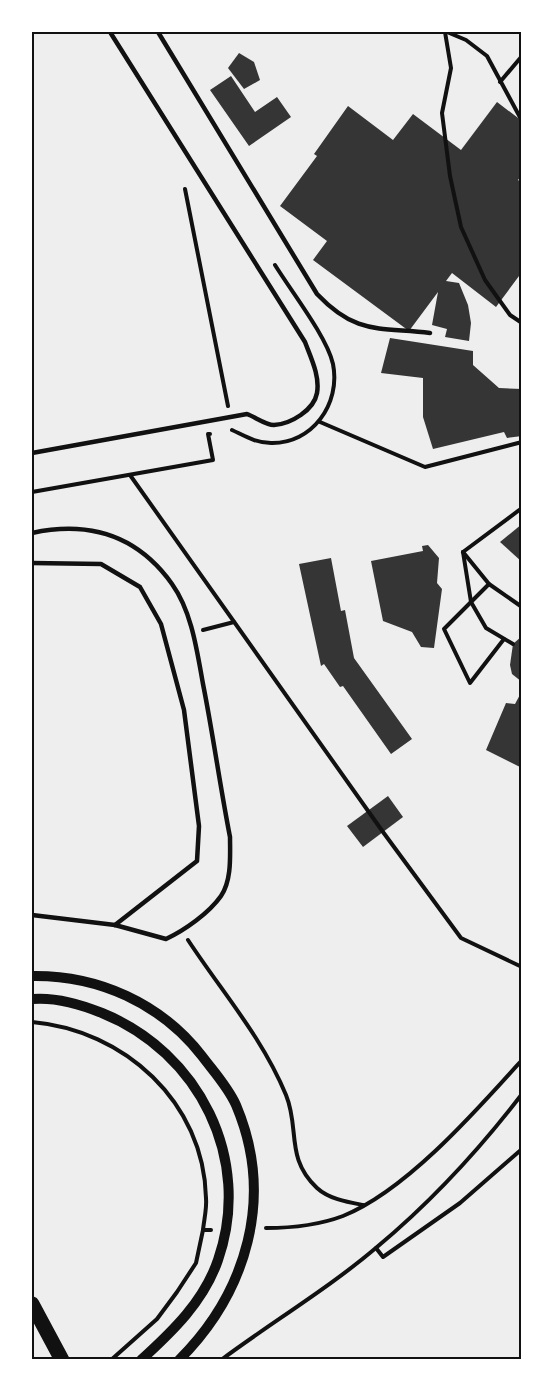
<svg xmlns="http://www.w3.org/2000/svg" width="553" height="1391" font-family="Jost,sans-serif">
<rect width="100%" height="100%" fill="#fff"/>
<rect fill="#eee" x="32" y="32" width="489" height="1327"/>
<g fill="#353535">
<path d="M 239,53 L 254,62 L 260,80 L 244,89 L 228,68 Z"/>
<path d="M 231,76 L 255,112 L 277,97 L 291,117 L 249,146 L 210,90 Z"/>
<path d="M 497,102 L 522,121 L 522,175 L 518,180 L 522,183 L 522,272 L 496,307 L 452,273 L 446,281 L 459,283 L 468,305 L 471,323 L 469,341 L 445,337 L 447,329 L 432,325 L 438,292 L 409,331 L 313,260 L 327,241 L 280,206 L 317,156 L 314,154 L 348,106 L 393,140 L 413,114 L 461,150 Z"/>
<path d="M 390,338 L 473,351 L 473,365 L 499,388 L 522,389 L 522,436 L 507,438 L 504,432 L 433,449 L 423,417 L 423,378 L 381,373 Z"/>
<path d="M 522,524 L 522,562 L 500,542 Z"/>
<path d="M 428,545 L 439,558 L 437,583 L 442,589 L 434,648 L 421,647 L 412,632 L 383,621 L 371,561 L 423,551 L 422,546 Z"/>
<path d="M 331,558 L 341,611 L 345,610 L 354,658 L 412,739 L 391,754 L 343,686 L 340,687 L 324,664 L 321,666 L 299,564 Z"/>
<path d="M 522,636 L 522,682 L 512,674 L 510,665 L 513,644 Z"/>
<path d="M 522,691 L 522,768 L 486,750 L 506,703 L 515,704 Z"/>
<path d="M 388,796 L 403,817 L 363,847 L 347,826 Z"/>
</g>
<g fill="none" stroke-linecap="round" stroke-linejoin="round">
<g stroke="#111" stroke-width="4">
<path d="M 445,32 L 451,68 L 442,113 L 450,176 L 461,227 L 485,280 L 510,315 L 522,323"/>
<path d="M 447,32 L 466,40 L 487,56 L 522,121"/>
<path d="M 500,82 L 522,56"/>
<path d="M 185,189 L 228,406"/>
<path d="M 320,422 L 425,467 L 522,442"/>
<path d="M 232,430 C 245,436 256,443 271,443 C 312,444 341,404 333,364 C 327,337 291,291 275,265"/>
<path d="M 130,475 L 383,832 L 461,938 L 522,967"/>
<path d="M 32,492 L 213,460 L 208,434 L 210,434"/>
<path d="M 463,552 L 471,602 L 486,628 L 513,644"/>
<path d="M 463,552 L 489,584 L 522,607"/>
<path d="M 463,552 L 522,508"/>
<path d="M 489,584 L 444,629 L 470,683 L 504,639"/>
<path d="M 203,630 L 234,622"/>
<path d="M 188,940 C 222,992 262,1037 286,1095 C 300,1129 285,1158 317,1188 C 329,1199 347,1202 363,1205"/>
<path d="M 32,1022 C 124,1030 204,1102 206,1198 C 207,1208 204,1220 203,1230 L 211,1230"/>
<path d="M 266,1228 C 291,1228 319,1225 343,1216 C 406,1191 477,1110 522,1060"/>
<path d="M 376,1248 L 383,1257 L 460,1203 L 522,1149"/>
<path d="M 111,1360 L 157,1319 L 177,1292 L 196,1263 L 203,1230"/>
<path d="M 221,1360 C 272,1322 329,1288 377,1247 C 431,1202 479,1150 522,1094"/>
</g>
<g stroke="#111" stroke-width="4.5">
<path d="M 158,32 L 317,294 C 356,335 378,327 430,333"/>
<path d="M 32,453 L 247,414 C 255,417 266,425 274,425 C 291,424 314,410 317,393 C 320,376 311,358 305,342 L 110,32"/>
<path d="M 32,533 C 88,521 137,535 172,584 C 192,612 197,651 203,684 C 213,734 220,786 230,837 C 230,855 232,880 221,896 C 209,913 185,930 166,939 L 115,925 L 32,915"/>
<path d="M 32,563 L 101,564 L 140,587 L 161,624 L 184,710 L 199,826 L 197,861 L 115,925"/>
</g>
<g stroke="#111" stroke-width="10">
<path d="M 32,976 C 98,975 161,1003 202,1056 C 214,1072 228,1087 236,1105 C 275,1197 247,1292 179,1360"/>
<path d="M 32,999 C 55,997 80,1004 102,1013 C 199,1052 253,1159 218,1260 C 204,1301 173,1331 141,1360"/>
</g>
<path stroke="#111" stroke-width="15" d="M 32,1304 L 62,1360"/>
</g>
<rect width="553" height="1391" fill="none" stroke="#ffffff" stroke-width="66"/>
<rect x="33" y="33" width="487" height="1325" fill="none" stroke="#111" stroke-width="2"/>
</svg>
